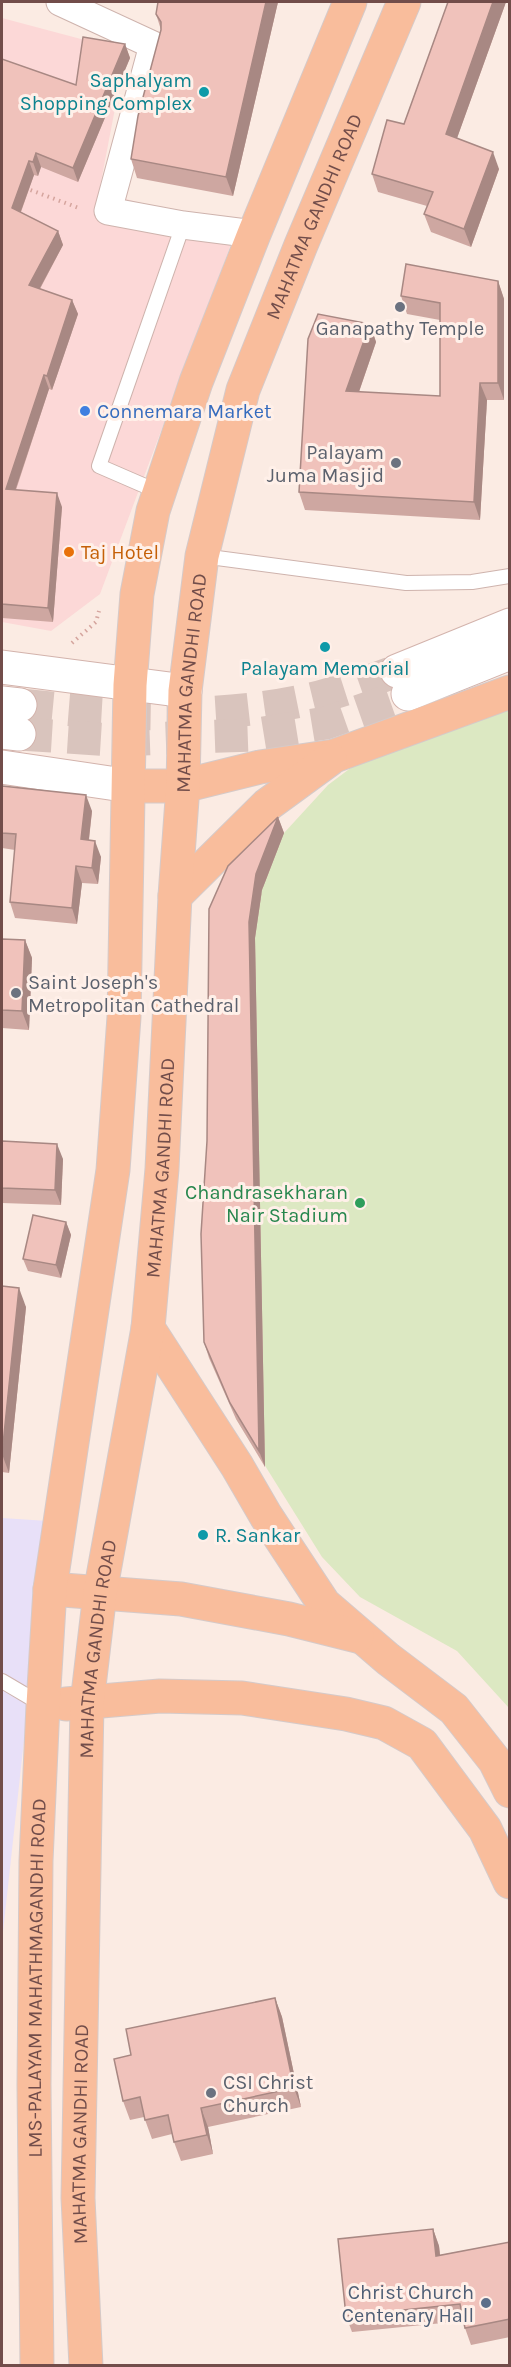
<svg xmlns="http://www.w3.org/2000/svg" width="511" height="2367" font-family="Karla,sans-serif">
<rect width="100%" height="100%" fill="#fbebe3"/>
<path fill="#fcd8d7" d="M 2,18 L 126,51 L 99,192 L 237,228 L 100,594 L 51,631 L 2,622 Z"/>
<path fill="#e8e0f8" d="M 2,1518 L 48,1521 L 2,1941 Z"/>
<path fill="#dce8c2" d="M 509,706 L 509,1708 L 457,1651 L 360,1597 L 322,1557 L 236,1419 L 214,925 L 284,833 L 328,785 L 364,758 Z"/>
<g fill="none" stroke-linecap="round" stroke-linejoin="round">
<g stroke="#d9c4bd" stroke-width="33" stroke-dasharray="33 16" stroke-linecap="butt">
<path d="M 20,705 C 119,715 222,721 319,697 C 346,690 372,680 397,671"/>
<path d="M 19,734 L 114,740 L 252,735 L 326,723 L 408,694"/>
</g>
<g stroke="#ceb3ad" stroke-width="16">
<g id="service">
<path d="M 159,492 L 99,466 L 183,225"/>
<path d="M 202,556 L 406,583 L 472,582 L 510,576"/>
<path d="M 2,1681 L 41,1704"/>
</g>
</g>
<g stroke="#ceb3ad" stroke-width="29">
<path id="minor" d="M 60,2 L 153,45 L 108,211 L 183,225 L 254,234"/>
</g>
<g stroke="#d3b3ac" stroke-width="35">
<g id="secondary">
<path d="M 2,667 L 185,691"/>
<path d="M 397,671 L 510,625"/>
<path d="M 408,694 L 510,653"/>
<path d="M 2,703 L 20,705"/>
<path d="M 2,732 L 19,734"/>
<path d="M 2,767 L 130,786"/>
</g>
</g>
<g stroke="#d5cac9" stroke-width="35">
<g id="primary">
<path d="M 130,786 L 183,786 L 260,767 L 334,756 L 510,692"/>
<path d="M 175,896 L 267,805 L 330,759"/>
<path d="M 148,1328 L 237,1466 L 266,1516 L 324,1604 L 388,1659 L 454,1709 L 495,1761 L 510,1791"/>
<path d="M 50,1589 L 181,1599 L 289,1619 L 357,1636"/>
<path d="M 66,1704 L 160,1696 L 242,1698 L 346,1714 L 384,1723 L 422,1744 L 485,1829 L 510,1882"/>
<path id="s1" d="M 37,2366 L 34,2085 L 36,1861 L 43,1705 L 50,1589 L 113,1170 L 124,1017 L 130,685 L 137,594 L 153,511 L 196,382 L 254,234 L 350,2"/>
<path id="s2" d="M 86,2366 L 78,2198 L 87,1703 L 100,1593 L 148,1328 L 162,1169 L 175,896 L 183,786 L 185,691 L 202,556 L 243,390 L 301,245 L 404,2"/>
</g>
</g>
<g stroke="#d5a59e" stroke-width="4" stroke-dasharray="1.5 4.5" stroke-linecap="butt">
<path d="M 25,188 L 79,208"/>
<path d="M 72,643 L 96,622 L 99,611"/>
</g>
<use href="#service" stroke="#fff" stroke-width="14"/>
<use href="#minor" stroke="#fff" stroke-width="27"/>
<use href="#secondary" stroke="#fff" stroke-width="33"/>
<use href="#primary" stroke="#f9bd9c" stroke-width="33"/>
</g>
<g fill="#cea7a1">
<path d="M 158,2 L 278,2 L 233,196 L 137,178 L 131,159 L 161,30 L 156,14 Z"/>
<path d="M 448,2 L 506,2 L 457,138 L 499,169 L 471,247 L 431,232 L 424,214 L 427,206 L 378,192 L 372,174 L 404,124 Z"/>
<path d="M 125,44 L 130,58 L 78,182 L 41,167 L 38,176 L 34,175 L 21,212 L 58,231 L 63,245 L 40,289 L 72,300 L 78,314 L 52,390 L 49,389 L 16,490 L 62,507 L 53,622 L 2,618 L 2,59 L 76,85 Z"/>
<path d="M 498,281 L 504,299 L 504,400 L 487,400 L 480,520 L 305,510 L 299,492 L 370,324 L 376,342 L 359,392 L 440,396 L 440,320 L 407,314 L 401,296 Z"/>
<path d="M 2,786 L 92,811 L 89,840 L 101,857 L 98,884 L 82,883 L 77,924 L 15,918 L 10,902 L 15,850 L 2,848 Z"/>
<path d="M 278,817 L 284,833 L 262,890 L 255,938 L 265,1467 L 236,1419 L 209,1358 L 204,1342 L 207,1141 Z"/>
<path d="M 2,939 L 25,940 L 32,958 L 29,1030 L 2,1028 Z"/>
<path d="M 2,1141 L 63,1159 L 61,1205 L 2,1203 Z"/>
<path d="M 66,1222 L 71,1235 L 61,1278 L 28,1271 L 23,1259 Z"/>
<path d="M 2,1286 L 26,1307 L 9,1473 L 2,1472 Z"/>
<path d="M 275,1998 L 282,2017 L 301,2107 L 208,2127 L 213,2154 L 181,2161 L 174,2142 L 172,2134 L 152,2139 L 144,2117 L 130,2120 L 123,2101 L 131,2055 Z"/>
<path d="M 433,2229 L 439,2246 L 440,2255 L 510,2242 L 510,2337 L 471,2345 L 465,2328 L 463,2321 L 352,2332 L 346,2316 Z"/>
</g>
<g fill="#a88883">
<path d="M 266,2 L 278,2 L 233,196 L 226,177 Z"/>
<path d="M 493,2 L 506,2 L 452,152 L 446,134 Z"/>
<path d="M 125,44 L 130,58 L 78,182 L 73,168 Z"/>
<path d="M 493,152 L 499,169 L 471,247 L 464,229 Z"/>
<path d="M 36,153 L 41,167 L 38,176 L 33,162 Z"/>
<path d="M 29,161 L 34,175 L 17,222 L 12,208 Z"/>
<path d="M 58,231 L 63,245 L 34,299 L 29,285 Z"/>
<path d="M 498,281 L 504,299 L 504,400 L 498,383 Z"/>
<path d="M 72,300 L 78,314 L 52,390 L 47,376 Z"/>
<path d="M 370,324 L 376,342 L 353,409 L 346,391 Z"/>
<path d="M 44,375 L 49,389 L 11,503 L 6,489 Z"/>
<path d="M 480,383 L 487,400 L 480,520 L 474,502 Z"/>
<path d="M 57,493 L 62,507 L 53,622 L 48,608 Z"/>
<path d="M 86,795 L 92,811 L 87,855 L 81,839 Z"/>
<path d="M 278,817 L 284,833 L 262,890 L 255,938 L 265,1467 L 259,1451 L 249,922 L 256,874 Z"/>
<path d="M 95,841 L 101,857 L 98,884 L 92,868 Z"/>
<path d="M 76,866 L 82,883 L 77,924 L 72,908 Z"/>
<path d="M 25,940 L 32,958 L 29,1030 L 22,1011 Z"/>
<path d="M 57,1144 L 63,1159 L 61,1205 L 55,1190 Z"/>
<path d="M 66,1222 L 71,1235 L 61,1278 L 56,1265 Z"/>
<path d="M 19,1288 L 26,1307 L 9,1473 L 2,1454 Z"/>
<path d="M 275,1998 L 282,2017 L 301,2107 L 294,2088 Z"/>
<path d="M 201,2108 L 208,2127 L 213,2154 L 207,2135 Z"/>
<path d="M 433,2229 L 439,2246 L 442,2273 L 436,2256 Z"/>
</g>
<g fill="#f0c2bb" stroke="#a88883" stroke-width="1.5">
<path d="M 158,2 L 266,2 L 226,177 L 131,159 L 138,116 L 161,30 L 161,22 L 156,14 Z"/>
<path d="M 448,2 L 493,2 L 446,134 L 493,152 L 464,229 L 424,214 L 433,192 L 372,174 L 387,120 L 404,124 Z"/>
<path d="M 83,37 L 125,44 L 73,168 L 36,153 L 33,162 L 29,161 L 12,208 L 58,231 L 29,285 L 72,300 L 47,376 L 44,375 L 6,489 L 57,493 L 48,608 L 2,604 L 2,59 L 76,85 Z"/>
<path d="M 406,264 L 498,281 L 498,383 L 480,383 L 474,502 L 299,492 L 308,339 L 318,314 L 370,324 L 346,391 L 440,396 L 440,303 L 401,296 Z"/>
<path d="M 2,786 L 86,795 L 81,839 L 95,841 L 92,868 L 76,866 L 72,908 L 10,902 L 16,834 L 2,833 Z"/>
<path d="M 278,817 L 256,874 L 249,922 L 259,1451 L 230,1403 L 204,1342 L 201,1234 L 207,1141 L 209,909 L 228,866 Z"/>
<path d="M 2,939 L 25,940 L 22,1011 L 2,1010 Z"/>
<path d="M 2,1141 L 57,1144 L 55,1190 L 2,1188 Z"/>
<path d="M 33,1215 L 66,1222 L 56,1265 L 23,1259 Z"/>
<path d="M 2,1286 L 19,1288 L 2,1454 Z"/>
<path d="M 275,1998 L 294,2088 L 201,2108 L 207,2135 L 174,2142 L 168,2115 L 145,2120 L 140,2097 L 123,2101 L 114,2059 L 131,2055 L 126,2029 Z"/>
<path d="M 433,2229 L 436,2256 L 510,2242 L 510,2319 L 465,2328 L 460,2304 L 346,2316 L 338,2239 Z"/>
</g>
<g fill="#0f9aa8" stroke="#fff0e9" stroke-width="2">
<circle cx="204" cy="92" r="6"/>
<circle cx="325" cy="647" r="6"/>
<circle cx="203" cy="1535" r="6"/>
</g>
<g fill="#6b7280" stroke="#fff0e9" stroke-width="2">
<circle cx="400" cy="307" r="6"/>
<circle cx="396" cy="463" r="6"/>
<circle cx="16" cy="993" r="6"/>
<circle cx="211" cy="2093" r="6"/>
</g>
<circle fill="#3f7fe0" stroke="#fff0e9" stroke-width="2" cx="85" cy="411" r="6"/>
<circle fill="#e8710a" stroke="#fff0e9" stroke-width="2" cx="69" cy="552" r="6"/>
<circle fill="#2e9e5b" stroke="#fff0e9" stroke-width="2" cx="360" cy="1203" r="6"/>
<circle fill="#5c6f8a" stroke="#fff0e9" stroke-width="2" cx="486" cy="2303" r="6"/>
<g text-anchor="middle" stroke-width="6" stroke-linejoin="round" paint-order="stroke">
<g font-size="20" fill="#0d838f" stroke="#fff0e9" text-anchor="end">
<text x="192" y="87">Saphalyam<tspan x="192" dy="23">Shopping Complex</tspan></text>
<text x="325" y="675" text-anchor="middle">Palayam Memorial</text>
<text x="215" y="1542" text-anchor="start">R. Sankar</text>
</g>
<g font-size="20" fill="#724d4a" stroke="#fff0e9">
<text dy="7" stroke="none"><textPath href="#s2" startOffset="2176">MAHATMA GANDHI ROAD</textPath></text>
<text dy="7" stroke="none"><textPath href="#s2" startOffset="1690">MAHATMA GANDHI ROAD</textPath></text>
<text dy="7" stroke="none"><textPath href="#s2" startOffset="1204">MAHATMA GANDHI ROAD</textPath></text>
<text dy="7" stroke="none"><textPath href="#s2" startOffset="718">MAHATMA GANDHI ROAD</textPath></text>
<text dy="7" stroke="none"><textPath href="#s1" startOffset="388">LMS-PALAYAM MAHATHMAGANDHI ROAD</textPath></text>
<text dy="7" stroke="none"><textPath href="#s2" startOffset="232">MAHATMA GANDHI ROAD</textPath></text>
</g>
<g font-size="20" fill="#5b616d" stroke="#fff0e9" text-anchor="start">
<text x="400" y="335" text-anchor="middle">Ganapathy Temple</text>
<text x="384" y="459" text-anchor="end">Palayam<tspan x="384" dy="23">Juma Masjid</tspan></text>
<text x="28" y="989">Saint Joseph's<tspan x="28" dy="23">Metropolitan Cathedral</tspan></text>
<text x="223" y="2089">CSI Christ<tspan x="223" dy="23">Church</tspan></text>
</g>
<g font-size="20" fill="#366cbe" stroke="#fff0e9" text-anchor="start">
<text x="97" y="418">Connemara Market</text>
</g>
<g font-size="20" fill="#c56008" stroke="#fff0e9" text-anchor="start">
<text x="81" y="559">Taj Hotel</text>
</g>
<g font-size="20" fill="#27864d" stroke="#fff0e9" text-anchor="end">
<text x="348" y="1199">Chandrasekharan<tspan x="348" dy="23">Nair Stadium</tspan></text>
</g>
<g font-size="20" fill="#4e5e75" stroke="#fff0e9" text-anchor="end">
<text x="474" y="2299">Christ Church<tspan x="474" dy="23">Centenary Hall</tspan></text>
</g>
</g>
<rect width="511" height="2367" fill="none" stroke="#724d4a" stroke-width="6"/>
</svg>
